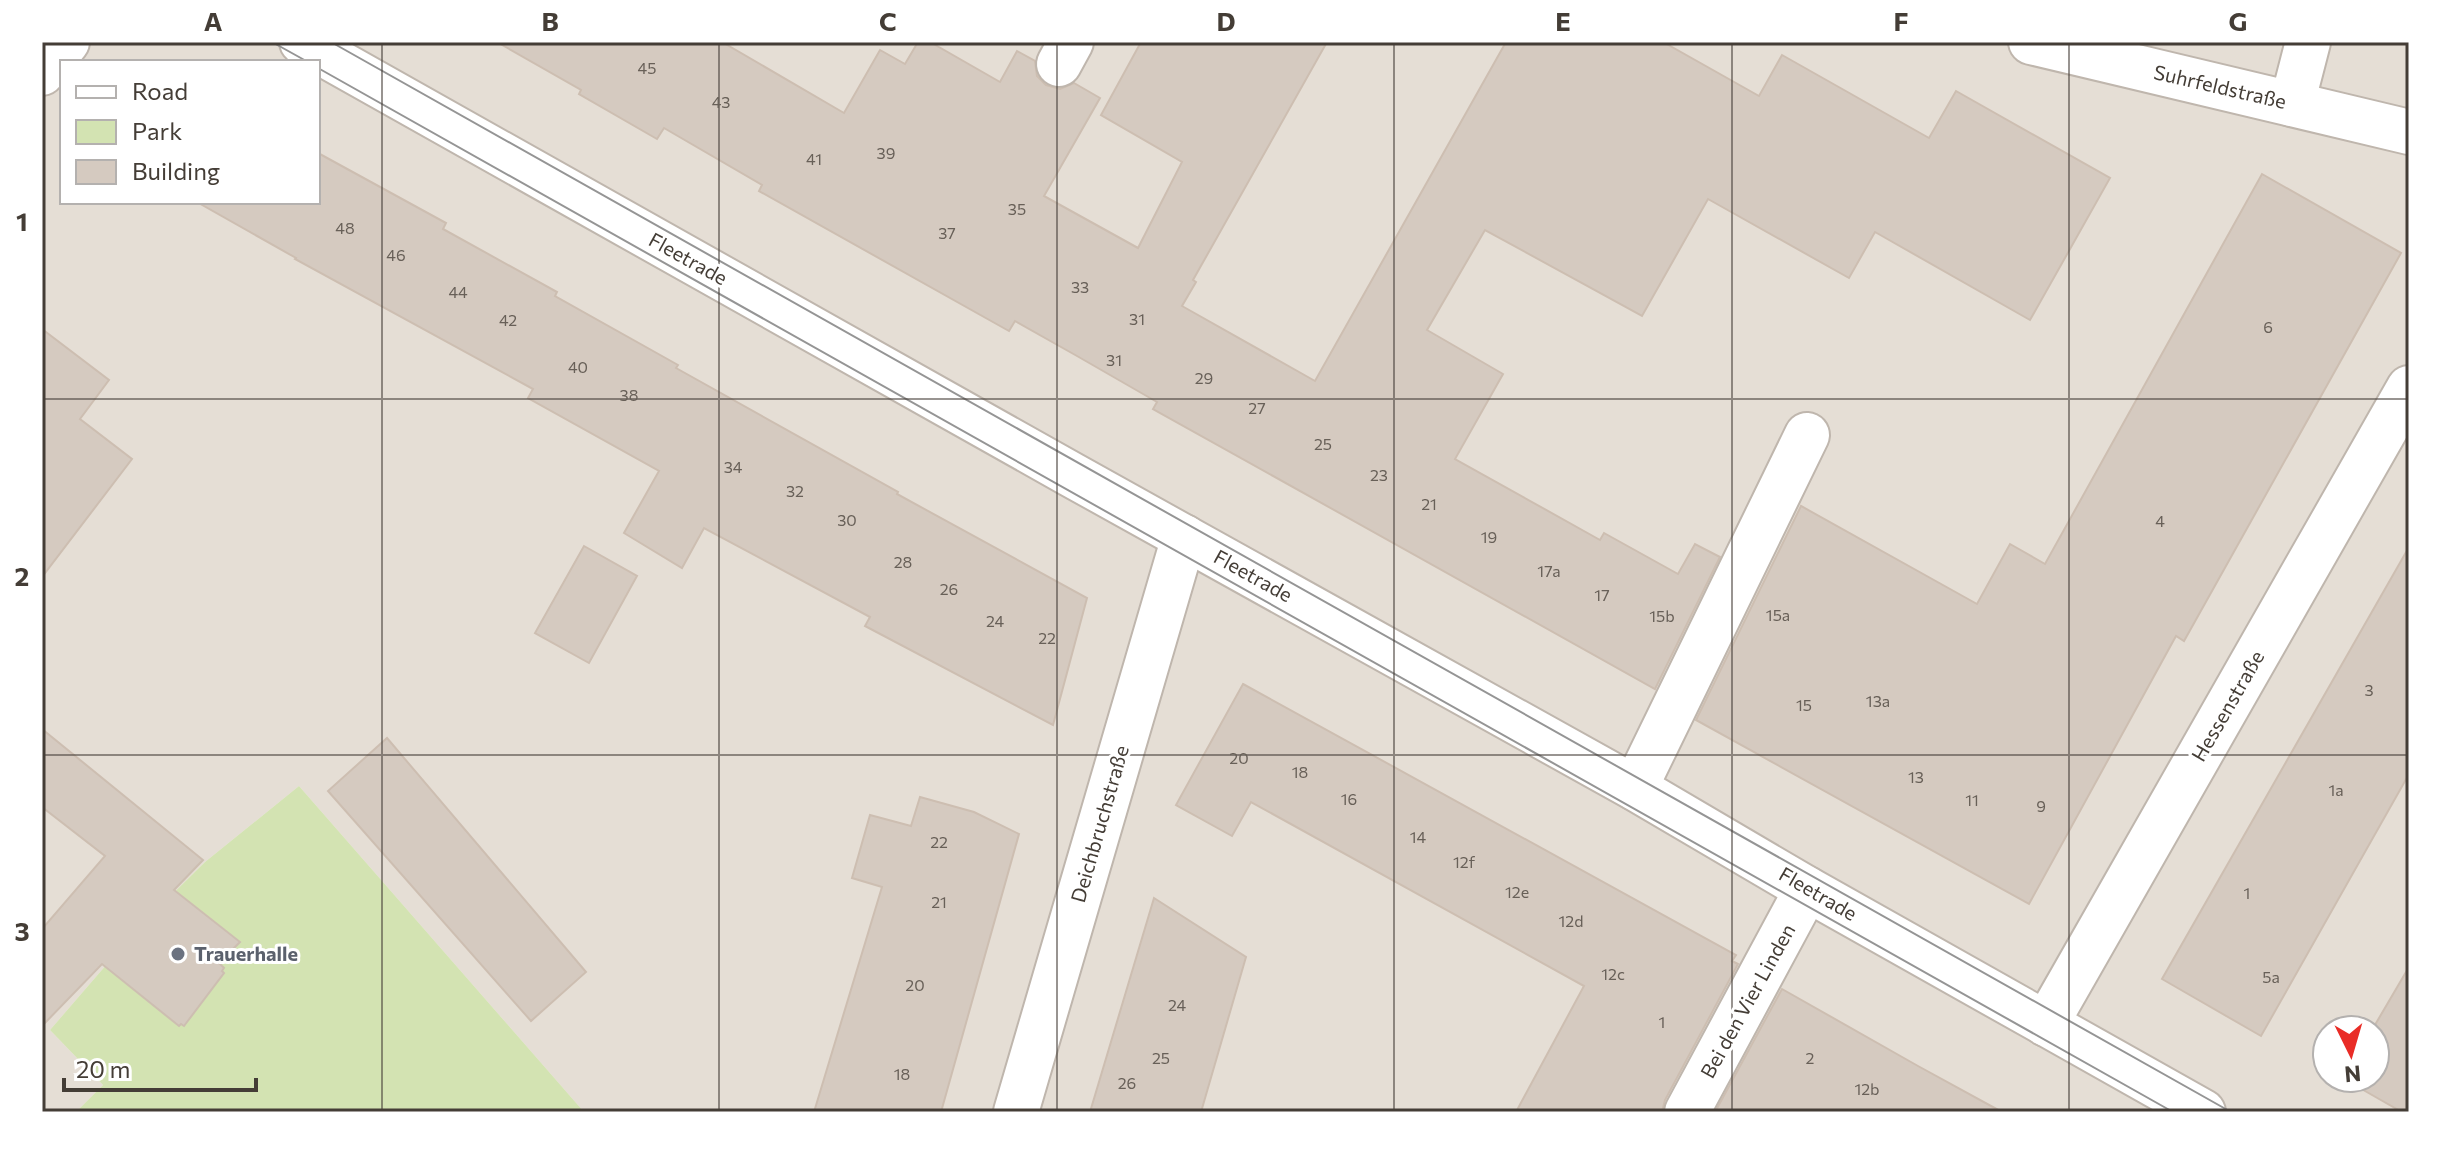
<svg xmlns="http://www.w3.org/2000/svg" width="2451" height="1154" font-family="Commissioner,sans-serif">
<rect width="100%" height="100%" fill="#f2ede6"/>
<path fill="#e5ded5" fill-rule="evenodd" d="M 42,42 L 2409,42 L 2409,1112 L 584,1112 L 299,786 L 205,862 L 139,927 L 50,1030 L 103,1085 L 76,1112 L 42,1112 ZM 62,62 L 318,62 L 318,202 L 62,202 ZM 2327,1030 L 2375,1030 L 2375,1078 L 2327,1078 Z"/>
<path fill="#d3e3b2" d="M 299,786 L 584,1112 L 76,1112 L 103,1085 L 50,1030 L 139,927 L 205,862 Z"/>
<g fill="#d5cac0" stroke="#cdbeb1" stroke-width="2">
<path d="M 497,42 L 722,42 L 844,113 L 880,50 L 905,64 L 918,42 L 930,42 L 1000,82 L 1017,51 L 1035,61 L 1037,76 L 1046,85 L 1060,89 L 1074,83 L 1100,98 L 1044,196 L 1138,248 L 1182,162 L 1101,115 L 1141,42 L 1327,42 L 1193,280 L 1196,282 L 1182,306 L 1315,381 L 1506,42 L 1663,42 L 1759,96 L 1782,55 L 1929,138 L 1956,91 L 2110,178 L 2030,320 L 1875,232 L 1849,278 L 1708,199 L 1642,316 L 1485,230 L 1427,330 L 1503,374 L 1455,459 L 1600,540 L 1604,533 L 1678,574 L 1695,544 L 1720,557 L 1655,689 L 1153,409 L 1157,402 L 1077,356 L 1015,321 L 1009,331 L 759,191 L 762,185 L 664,128 L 657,139 L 579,94 L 581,90 Z"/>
<path d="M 318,153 L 446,223 L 443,229 L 557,292 L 555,296 L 678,365 L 676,368 L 898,492 L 897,494 L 1087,598 L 1053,725 L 865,626 L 870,617 L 704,528 L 682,568 L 624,533 L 659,471 L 528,398 L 533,389 L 295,259 L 296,258 L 197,202 L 318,202 Z"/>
<path d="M 2262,174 L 2401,253 L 2184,641 L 2176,636 L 2029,904 L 1696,720 L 1801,506 L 1977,604 L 2010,544 L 2045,564 Z"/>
<path d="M 42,329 L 109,380 L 80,419 L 132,459 L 42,577 Z"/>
<path d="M 584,546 L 637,576 L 589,663 L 535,633 Z"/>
<path d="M 2409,547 L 2409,774 L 2261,1036 L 2162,979 Z"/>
<path d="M 1243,684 L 1736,955 L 1732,961 L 1738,964 L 1665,1100 L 1662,1112 L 1516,1112 L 1584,986 L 1251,802 L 1232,836 L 1176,805 Z"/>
<path d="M 42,729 L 203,860 L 174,890 L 240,942 L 219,963 L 224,968 L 222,971 L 224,973 L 184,1026 L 181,1024 L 179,1026 L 102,964 L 42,1026 L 42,929 L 105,856 L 42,807 Z"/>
<path d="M 387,738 L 586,972 L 531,1021 L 328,791 Z"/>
<path d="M 920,797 L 974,812 L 1019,834 L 941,1112 L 814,1112 L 882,887 L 852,878 L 870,815 L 911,826 Z"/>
<path d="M 1154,898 L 1246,957 L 1201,1112 L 1090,1112 Z"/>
<path d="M 2409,967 L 2409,1112 L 2402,1112 L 2344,1079 L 2375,1078 L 2375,1030 L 2372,1030 Z"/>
<path d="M 1782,989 L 1918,1066 L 2002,1112 L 1715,1112 Z"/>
</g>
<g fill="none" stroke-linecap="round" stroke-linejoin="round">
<g stroke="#bfb6ad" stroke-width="48">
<g id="minor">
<path d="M 302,42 L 1072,475 L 1635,788 L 1807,889 L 2203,1112"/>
<path d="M 2031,42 L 2409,132"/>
<path d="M 1059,64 L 1071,42"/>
<path d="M 42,73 L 67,42"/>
<path d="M 2292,104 L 2308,42"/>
<path d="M 1635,788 L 1807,435"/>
<path d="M 2046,1024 L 2409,388"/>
<path d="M 1016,1112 L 1184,537"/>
<path d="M 1687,1112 L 1807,889"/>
</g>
</g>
<use href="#minor" stroke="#fff" stroke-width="44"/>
<g stroke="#959595" stroke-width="2">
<path d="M 272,42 L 308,62"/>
<path d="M 331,42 L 2231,1112"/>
<path d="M 318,68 L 2173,1112"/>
</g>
</g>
<path fill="none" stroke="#443d36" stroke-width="2" stroke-opacity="0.55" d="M 382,42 L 382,1112M 719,42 L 719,1112M 1057,42 L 1057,1112M 1394,42 L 1394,1112M 1732,42 L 1732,1112M 2069,42 L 2069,1112M 42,399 L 2409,399M 42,755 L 2409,755"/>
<circle fill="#6b7280" stroke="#fff" stroke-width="3" cx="178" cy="954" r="8"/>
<g text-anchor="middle" stroke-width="6" stroke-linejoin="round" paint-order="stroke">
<g font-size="16" fill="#686058">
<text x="647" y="74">45</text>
<text x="721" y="108">43</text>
<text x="886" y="159">39</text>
<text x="814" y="165">41</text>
<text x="1017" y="215">35</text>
<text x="345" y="234">48</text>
<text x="947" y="239">37</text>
<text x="396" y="261">46</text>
<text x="1080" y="293">33</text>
<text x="458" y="298">44</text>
<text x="1137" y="325">31</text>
<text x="508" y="326">42</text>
<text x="2268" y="333">6</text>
<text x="1114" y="366">31</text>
<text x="578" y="373">40</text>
<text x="1204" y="384">29</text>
<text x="629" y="401">38</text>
<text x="1257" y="414">27</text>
<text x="1323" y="450">25</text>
<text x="733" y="473">34</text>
<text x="1379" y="481">23</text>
<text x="795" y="497">32</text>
<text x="1429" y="510">21</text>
<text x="847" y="526">30</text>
<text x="2160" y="527">4</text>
<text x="1489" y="543">19</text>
<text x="903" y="568">28</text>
<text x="1549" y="577">17a</text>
<text x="949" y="595">26</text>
<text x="1602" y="601">17</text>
<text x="1778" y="621">15a</text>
<text x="1662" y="622">15b</text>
<text x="995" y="627">24</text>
<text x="1047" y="644">22</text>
<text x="2369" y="696">3</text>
<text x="1878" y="707">13a</text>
<text x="1804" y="711">15</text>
<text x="1239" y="764">20</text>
<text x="1300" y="778">18</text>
<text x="1916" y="783">13</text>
<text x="2336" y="796">1a</text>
<text x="1349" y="805">16</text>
<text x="1972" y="806">11</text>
<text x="2041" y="812">9</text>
<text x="1418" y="843">14</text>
<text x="939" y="848">22</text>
<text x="1464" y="868">12f</text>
<text x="1517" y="898">12e</text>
<text x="2247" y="899">1</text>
<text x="939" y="908">21</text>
<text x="1571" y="927">12d</text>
<text x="1613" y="980">12c</text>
<text x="2271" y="983">5a</text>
<text x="915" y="991">20</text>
<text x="1177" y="1011">24</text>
<text x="1662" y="1028">1</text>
<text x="1161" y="1064">25</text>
<text x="1810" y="1064">2</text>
<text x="902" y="1080">18</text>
<text x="1127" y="1089">26</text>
<text x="1867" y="1095">12b</text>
</g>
<g font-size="20" fill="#443d36" stroke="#fff">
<text transform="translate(2220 87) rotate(13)" y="7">Suhrfeldstraße</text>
<text transform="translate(688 259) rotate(29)" y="7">Fleetrade</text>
<text transform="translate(1253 576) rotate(29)" y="7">Fleetrade</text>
<text transform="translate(2228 706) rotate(-60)" y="7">Hessenstraße</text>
<text transform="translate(1100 824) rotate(-74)" y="7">Deichbruchstraße</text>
<text transform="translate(1818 894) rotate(30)" y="7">Fleetrade</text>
<text transform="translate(1748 1001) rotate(-61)" y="7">Bei den Vier Linden</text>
</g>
<g font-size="20" font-weight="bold" fill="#5b616d" stroke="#fff" text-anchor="start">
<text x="194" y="961">Trauerhalle</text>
</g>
</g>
<rect width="2451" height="1154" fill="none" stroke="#ffffff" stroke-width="88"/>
<rect x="60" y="60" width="260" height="144" fill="#ffffff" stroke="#b4b1af" stroke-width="2"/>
<rect x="76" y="86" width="40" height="12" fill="#ffffff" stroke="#b4b1af" stroke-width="2"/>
<text x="132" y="100" font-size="24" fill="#443d36">Road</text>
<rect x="76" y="120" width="40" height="24" fill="#d3e3b2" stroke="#b4b1af" stroke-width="2"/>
<text x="132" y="140" font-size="24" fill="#443d36">Park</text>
<rect x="76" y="160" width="40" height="24" fill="#d5cac0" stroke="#b4b1af" stroke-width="2"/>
<text x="132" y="180" font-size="24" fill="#443d36">Building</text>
<g transform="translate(2351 1054) rotate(175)"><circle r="38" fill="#ffffff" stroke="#b4b1af" stroke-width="2"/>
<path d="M0-6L14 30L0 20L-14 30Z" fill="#e92c26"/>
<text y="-12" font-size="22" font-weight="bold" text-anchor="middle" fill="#443d36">N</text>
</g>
<path d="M64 1078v12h192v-12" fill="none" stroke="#443d36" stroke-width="4"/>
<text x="76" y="1078" font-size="24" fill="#443d36" stroke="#ffffff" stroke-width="6" paint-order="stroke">20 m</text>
<rect x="44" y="44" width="2363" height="1066" fill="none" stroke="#443d36" stroke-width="3"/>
<g font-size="26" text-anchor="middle" font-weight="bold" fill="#443d36">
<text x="213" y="31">A</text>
<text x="550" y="31">B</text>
<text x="888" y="31">C</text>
<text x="1226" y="31">D</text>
<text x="1563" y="31">E</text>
<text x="1901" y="31">F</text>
<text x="2238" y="31">G</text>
<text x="22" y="231">1</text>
<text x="22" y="586">2</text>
<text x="22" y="941">3</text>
</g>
</svg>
